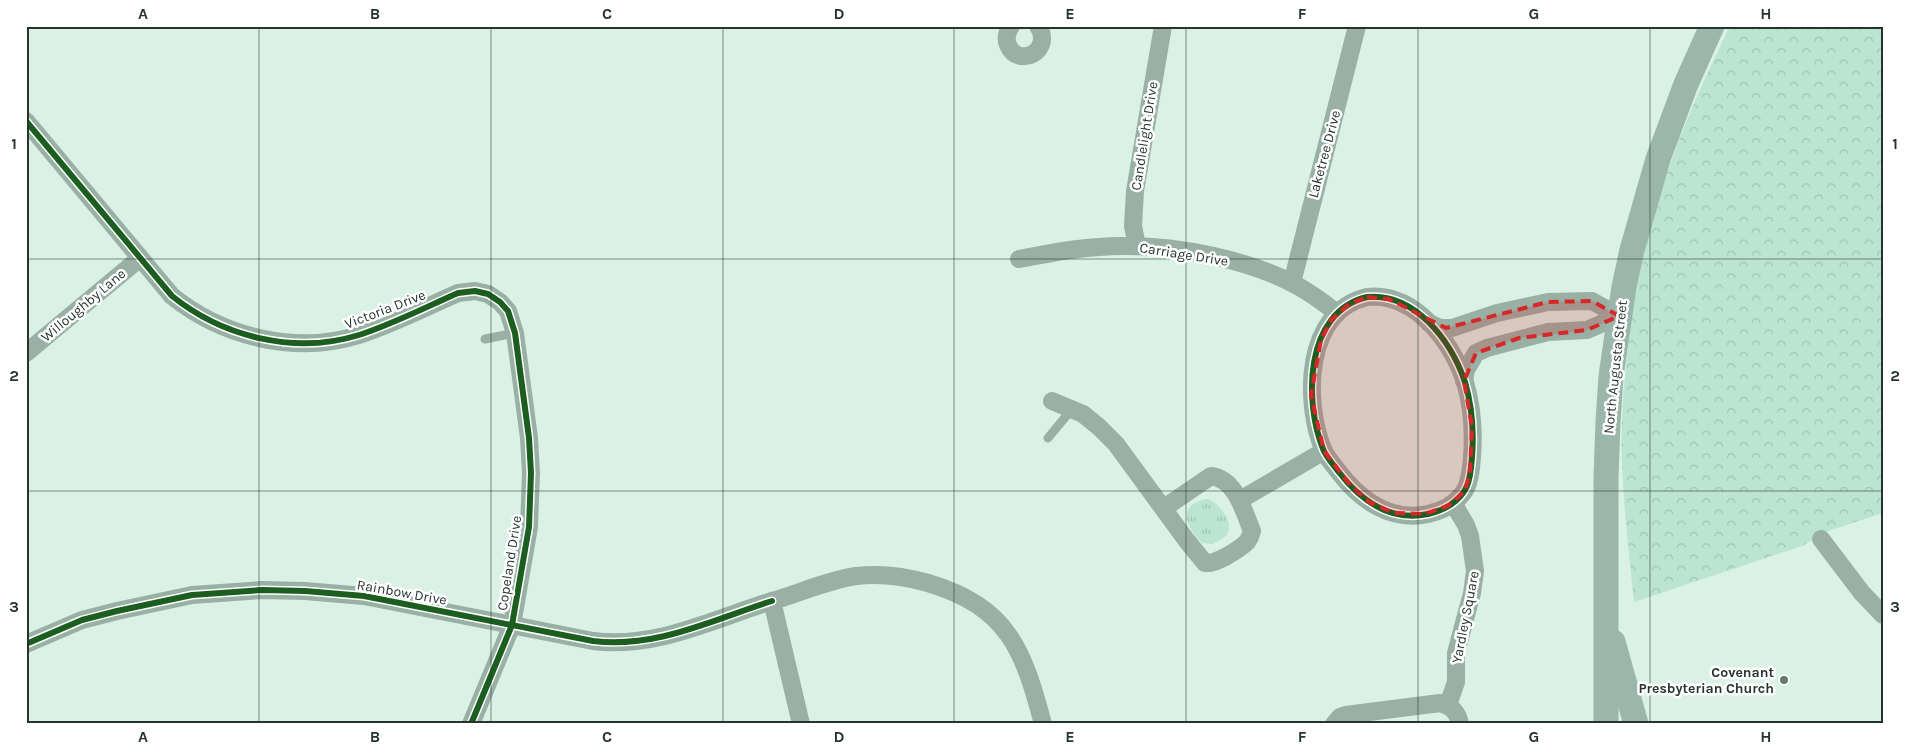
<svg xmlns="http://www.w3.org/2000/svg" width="1909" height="750" font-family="Karla,sans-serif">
<defs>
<pattern id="grass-tufts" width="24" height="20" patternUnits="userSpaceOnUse" patternTransform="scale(1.25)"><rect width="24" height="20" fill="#bbe4d1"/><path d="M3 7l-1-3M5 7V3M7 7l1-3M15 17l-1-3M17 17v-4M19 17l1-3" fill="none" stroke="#a1c4b4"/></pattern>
<pattern id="forest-crowns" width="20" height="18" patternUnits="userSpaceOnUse" patternTransform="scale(1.25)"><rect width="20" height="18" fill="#bbe4d1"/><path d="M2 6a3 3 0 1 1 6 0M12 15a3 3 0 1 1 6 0" fill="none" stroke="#a1c4b4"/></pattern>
</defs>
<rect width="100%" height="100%" fill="#daf1e6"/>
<path fill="url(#grass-tufts)" d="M 1207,499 C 1218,501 1233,521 1228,532 C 1226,538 1218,541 1213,544 L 1202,543 C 1186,528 1176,504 1207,499 Z"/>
<path fill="url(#forest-crowns)" d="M 1730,26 L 1883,26 L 1883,513 L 1828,531 L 1802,546 L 1634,602 C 1628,541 1620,481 1622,421 C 1625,352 1635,282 1654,215 C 1672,150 1700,87 1730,26 Z"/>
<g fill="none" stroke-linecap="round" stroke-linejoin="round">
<g stroke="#99b0a5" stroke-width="9">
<path d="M 485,339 L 515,333"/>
<path d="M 1048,438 L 1072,409"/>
</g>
<g stroke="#99b0a5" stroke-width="18">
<path d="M 1011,26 C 1007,32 1005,38 1008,45 C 1018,69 1054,51 1038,26"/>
<path d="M 26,121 L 172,296 C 223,337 295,355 359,335 C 393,324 426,307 458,293 L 475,291 L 488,294 L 500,302 L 508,311 L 515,333 L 529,438 L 531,473 L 529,527 L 512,625 L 471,724"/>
<path d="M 1137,246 L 1133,226 L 1135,191 L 1163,26"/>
<path d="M 1019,259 C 1055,252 1092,245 1129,246 C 1179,246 1248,260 1292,283 C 1308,291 1323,302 1337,313"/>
<path d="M 1292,283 L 1357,26"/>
<path d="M 1367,297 C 1415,292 1451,341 1465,382 C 1472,406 1474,432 1472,457 C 1471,469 1470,484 1463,493 C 1455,504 1441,511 1428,514 C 1390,522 1360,500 1338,471 C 1333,464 1326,457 1323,449 C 1304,402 1304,312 1367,297 Z"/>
<path d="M 1429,323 L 1440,328 L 1452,328 L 1497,313 L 1548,302 L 1592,301 L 1619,316"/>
<path d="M 26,353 L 140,258"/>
<path d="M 1464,381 L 1466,370 L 1476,353 L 1487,348 L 1548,332 L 1587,330 L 1619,316"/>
<path d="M 1052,401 L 1083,414 L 1099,427 L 1116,444 L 1187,541 L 1205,563 C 1214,566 1241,548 1247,542 C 1250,538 1251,535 1252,531 C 1244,512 1236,479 1211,476 L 1164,508"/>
<path d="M 1240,500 L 1324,451"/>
<path d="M 1821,539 L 1862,593 L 1883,615"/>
<path d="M 26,644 L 82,620 L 117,611 L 192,595 L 262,590 L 305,591 L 364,596 L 593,641 C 656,649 714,619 772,601"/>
<path d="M 1448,705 L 1456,682 L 1456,653 L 1472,593 L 1475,571 L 1470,536 L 1466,525 L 1453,503"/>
<path d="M 801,724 L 772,601 C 800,593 828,580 856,576 C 881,573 904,576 928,583 C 1008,607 1023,649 1043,724"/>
<path d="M 1334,724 L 1340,717 L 1346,715 L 1440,703 C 1451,706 1458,712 1460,724"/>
</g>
<g stroke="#9bb6aa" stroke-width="25">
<path d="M 1613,642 L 1636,724"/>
<path d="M 1606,724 L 1606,477 L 1608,422 L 1611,376 L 1624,287 L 1632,250 L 1658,159 L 1686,84 L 1712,26"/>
</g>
<g stroke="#fff" stroke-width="9">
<g id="cycleway">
<path d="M 26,121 L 172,296 C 223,337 295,355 359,335 C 393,324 426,307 458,293 L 475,291 L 488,294 L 500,302 L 508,311 L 515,333 L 529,438 L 531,473 L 529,527 L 512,625 L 471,724"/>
<path d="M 1367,297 C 1415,292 1451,341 1465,382 C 1472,406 1474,432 1472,457 C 1471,469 1470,484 1463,493 C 1455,504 1441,511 1428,514 C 1390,522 1360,500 1338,471 C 1333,464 1326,457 1323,449 C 1304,402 1304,312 1367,297 Z"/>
<path d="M 26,644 L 82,620 L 117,611 L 192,595 L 262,590 L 305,591 L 364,596 L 593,641 C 656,649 714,619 772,601"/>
</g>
</g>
<use href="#cycleway" stroke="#1b5e20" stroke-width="6"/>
</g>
<path fill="#d62828" fill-opacity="0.2" stroke="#d62828" stroke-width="4" stroke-dasharray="10 6" stroke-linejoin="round" d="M 1367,297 L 1389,299 L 1446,328 L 1548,302 L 1592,301 L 1619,316 L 1587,330 L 1519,338 L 1476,353 L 1464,381 L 1472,427 L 1470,473 L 1465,491 L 1448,506 L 1424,514 L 1394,513 L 1369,502 L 1350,485 L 1324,451 L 1311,395 L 1321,340 L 1331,320 L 1349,304 Z"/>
<path fill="none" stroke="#25352e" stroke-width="1" stroke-opacity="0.55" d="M 259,26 L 259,724M 491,26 L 491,724M 723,26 L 723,724M 954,26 L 954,724M 1186,26 L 1186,724M 1418,26 L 1418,724M 1650,26 L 1650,724M 26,259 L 1883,259M 26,491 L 1883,491"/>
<circle fill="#64776e" stroke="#fff" stroke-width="2" cx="1784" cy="680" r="5"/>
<g text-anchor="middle" stroke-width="5" stroke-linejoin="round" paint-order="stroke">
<g font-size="14" fill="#25352e" stroke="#fff">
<text transform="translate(1144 136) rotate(-81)" y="5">Candlelight Drive</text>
<text transform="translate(1324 154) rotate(-75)" y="5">Laketree Drive</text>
<text transform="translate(1184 254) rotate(9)" y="5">Carriage Drive</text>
<text transform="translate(83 305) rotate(-40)" y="5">Willoughby Lane</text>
<text transform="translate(385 309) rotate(-21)" y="5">Victoria Drive</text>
<text transform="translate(1615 367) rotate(-84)" y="5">North Augusta Street</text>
<text transform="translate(509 563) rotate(-81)" y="5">Copeland Drive</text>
<text transform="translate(402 592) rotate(10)" y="5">Rainbow Drive</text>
<text transform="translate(1465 617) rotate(-79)" y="5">Yardley Square</text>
</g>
<g font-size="14" font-weight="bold" fill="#25352e" stroke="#fff" text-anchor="end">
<text x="1774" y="677">Covenant<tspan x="1774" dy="16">Presbyterian Church</tspan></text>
</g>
</g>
<rect width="1909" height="750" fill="none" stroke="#ffffff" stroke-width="55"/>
<rect x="28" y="28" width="1854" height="694" fill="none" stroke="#25352e" stroke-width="2"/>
<g font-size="16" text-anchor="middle" font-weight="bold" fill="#25352e">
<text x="143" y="19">A</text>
<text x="375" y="19">B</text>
<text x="607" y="19">C</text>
<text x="839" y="19">D</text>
<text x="1070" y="19">E</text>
<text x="1302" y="19">F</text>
<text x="1534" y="19">G</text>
<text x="1766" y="19">H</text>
<text x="14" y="149">1</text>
<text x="1895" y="149">1</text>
<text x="14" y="381">2</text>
<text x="1895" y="381">2</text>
<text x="14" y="612">3</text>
<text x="1895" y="612">3</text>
<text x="143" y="742">A</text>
<text x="375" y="742">B</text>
<text x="607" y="742">C</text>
<text x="839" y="742">D</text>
<text x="1070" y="742">E</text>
<text x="1302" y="742">F</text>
<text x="1534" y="742">G</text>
<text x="1766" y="742">H</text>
</g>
</svg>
